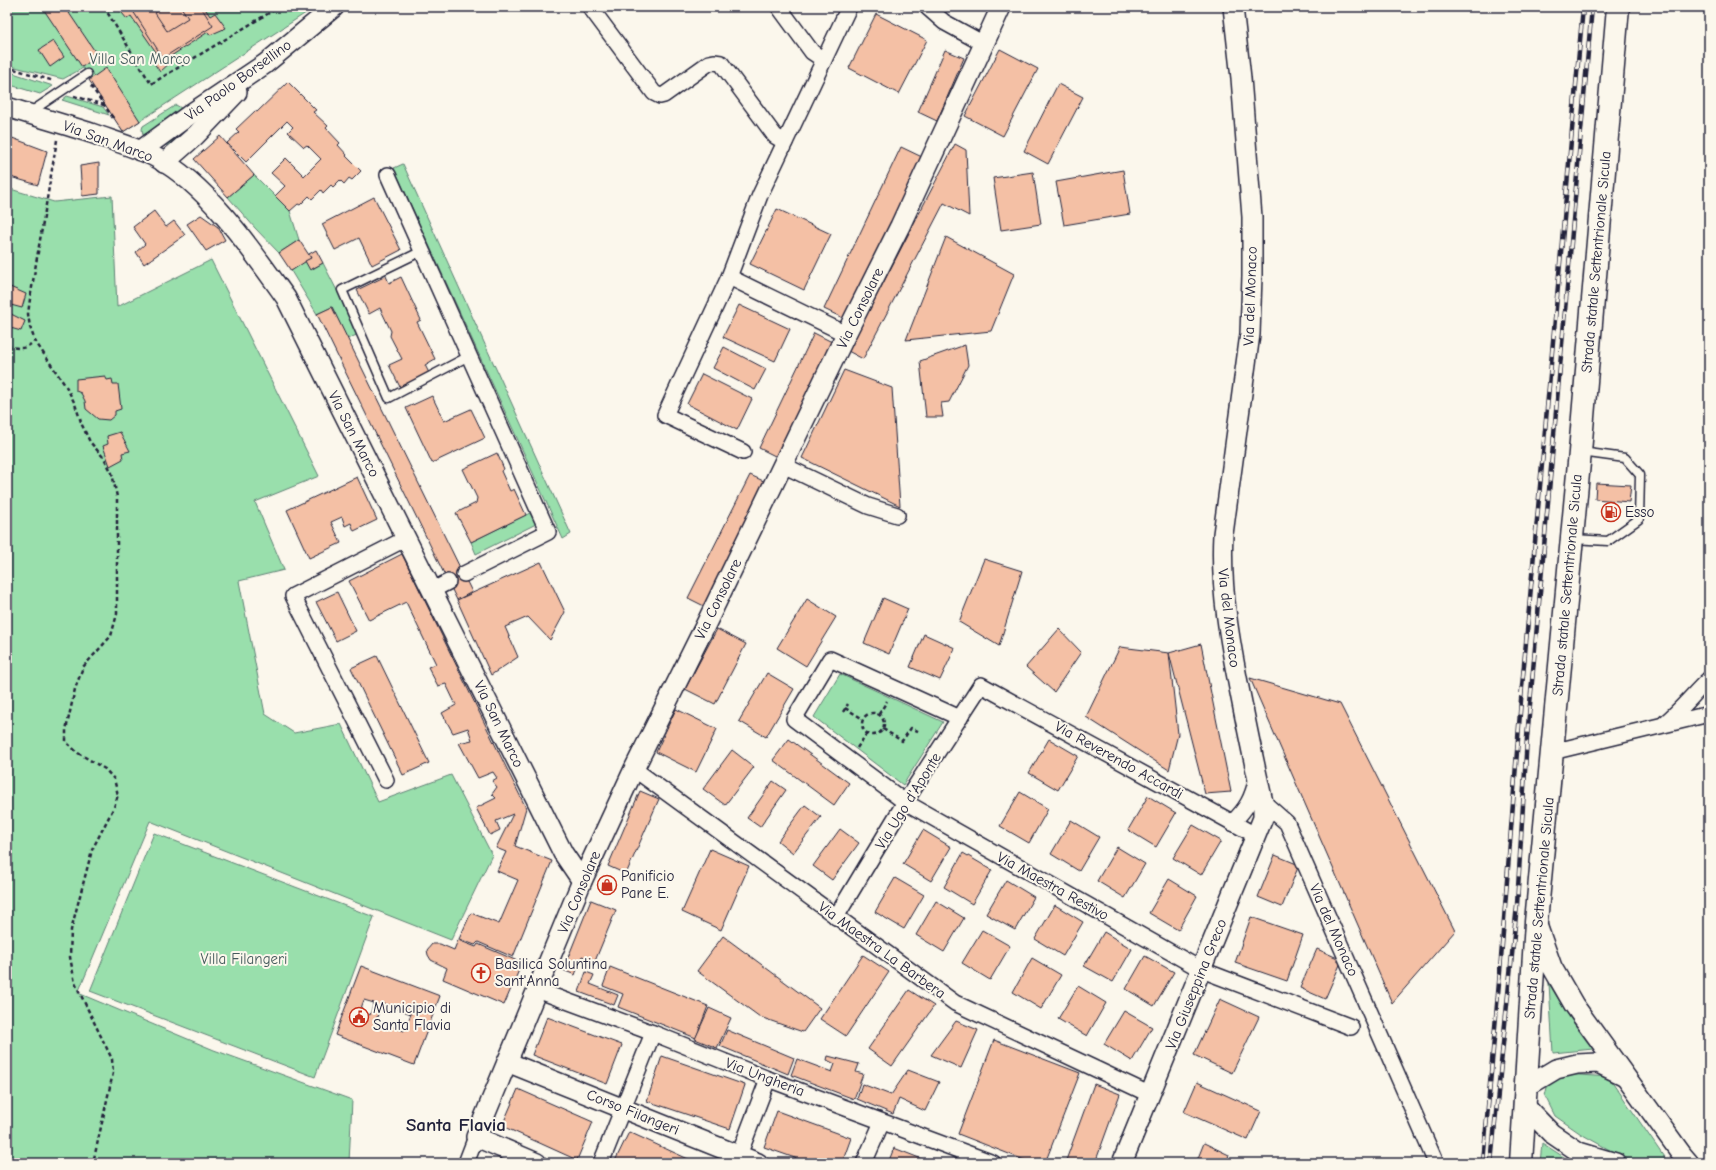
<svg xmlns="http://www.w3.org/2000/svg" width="1716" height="1170" font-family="'Comic Neue',sans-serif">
<rect width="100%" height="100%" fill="#fbf7ec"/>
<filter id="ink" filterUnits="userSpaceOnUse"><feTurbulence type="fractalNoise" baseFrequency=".025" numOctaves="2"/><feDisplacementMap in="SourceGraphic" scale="8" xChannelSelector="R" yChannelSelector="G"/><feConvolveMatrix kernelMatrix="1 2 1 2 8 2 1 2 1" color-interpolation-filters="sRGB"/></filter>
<g filter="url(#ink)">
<g fill="#99dfac" stroke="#5e8074">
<path d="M 7,7 L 315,7 L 123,132 L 83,68 L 63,79 L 7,65 Z"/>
<path d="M 7,71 L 53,86 L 40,94 L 7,84 Z"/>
<path d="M 67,96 L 103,107 L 109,115 L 62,100 Z"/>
<path d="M 176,105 L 181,108 L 151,131 L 143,135 L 142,129 L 143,126 Z"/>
<path d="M 194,123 L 193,127 L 168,147 L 167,146 L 166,143 Z"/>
<path d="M 403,164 L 571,534 L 563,539 L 394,168 Z"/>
<path d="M 254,175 L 290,211 L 299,240 L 279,253 L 255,228 L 228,197 Z"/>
<path d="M 7,188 L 54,202 L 112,196 L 117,307 L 211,260 L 319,476 L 255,502 L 284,570 L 239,581 L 265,714 L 294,733 L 341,724 L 378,802 L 451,775 L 492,855 L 451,940 L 150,821 L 78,993 L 214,1050 L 352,1100 L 349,1163 L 7,1163 Z"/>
<path d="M 305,261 L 311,270 L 323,263 L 359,334 L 347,339 L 332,307 L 317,314 L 291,271 Z"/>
<path d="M 530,513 L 536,524 L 476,554 L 471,542 Z"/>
<path d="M 840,674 L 943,722 L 903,785 L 814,717 Z"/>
<path d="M 154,833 L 374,917 L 315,1077 L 90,991 Z"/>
<path d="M 1549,983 C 1562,1006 1576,1028 1593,1049 L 1553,1053 Z"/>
<path d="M 1566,1074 L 1609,1077 L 1668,1163 L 1640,1163 L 1624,1158 L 1581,1134 L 1555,1116 L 1545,1096 L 1548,1083 Z"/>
<path d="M 1542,1143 L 1570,1161 L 1566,1163 L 1540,1163 Z"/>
</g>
<g fill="#f4c0a5" stroke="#22223b" fill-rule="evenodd">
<path d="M 42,7 L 65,7 L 98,56 L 82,67 Z"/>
<path d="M 117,7 L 204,7 L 210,16 L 215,13 L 226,28 L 210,35 L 208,32 L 171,56 L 173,60 L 160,72 L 150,57 L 156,52 L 131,16 L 127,19 Z"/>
<path d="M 132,7 L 201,7 L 213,26 L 163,58 L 131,8 Z"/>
<path d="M 164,7 L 181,7 L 188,18 L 167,31 L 155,13 Z"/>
<path d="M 876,14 L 927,40 L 899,94 L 849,68 Z"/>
<path d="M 53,41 L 64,57 L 50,67 L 39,50 Z"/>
<path d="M 1000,49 L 1038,69 L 1003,136 L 965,116 Z"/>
<path d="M 945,50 L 964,58 L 937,121 L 918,112 Z"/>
<path d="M 106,68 L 140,121 L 123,132 L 89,80 Z"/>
<path d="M 288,82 L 316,110 L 313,112 L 328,126 L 326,128 L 340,143 L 338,145 L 347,155 L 346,156 L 361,171 L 352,180 L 349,178 L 344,184 L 340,180 L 333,187 L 331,185 L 323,193 L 321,190 L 312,199 L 309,196 L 300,205 L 298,204 L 290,211 L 275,196 L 285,186 L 271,173 L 286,158 L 304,176 L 321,159 L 307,145 L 304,147 L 288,132 L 293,127 L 287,121 L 246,162 L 227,143 L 239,132 L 236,129 L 255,111 L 257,112 Z"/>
<path d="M 1058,84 L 1083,97 L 1048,164 L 1024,151 Z"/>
<path d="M 7,136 L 47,151 L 38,185 L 7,176 Z"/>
<path d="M 220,136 L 254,175 L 228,197 L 194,159 Z"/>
<path d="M 955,144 L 966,150 L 969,216 L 944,203 L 863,359 L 848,351 Z"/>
<path d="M 901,147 L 924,158 L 847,320 L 824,309 Z"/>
<path d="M 99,163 L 99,194 L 82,196 L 80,166 Z"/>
<path d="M 1123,170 L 1130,214 L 1064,225 L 1056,182 Z"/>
<path d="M 1033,172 L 1041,224 L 1001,230 L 993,178 Z"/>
<path d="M 374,197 L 401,250 L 372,265 L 359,238 L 335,250 L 322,224 Z"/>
<path d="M 777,209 L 831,234 L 804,290 L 750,264 Z"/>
<path d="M 154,211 L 166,227 L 174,221 L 185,235 L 144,264 L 136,252 L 145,244 L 133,227 Z"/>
<path d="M 201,215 L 218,227 L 225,240 L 206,251 L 187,224 Z"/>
<path d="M 946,237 L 1014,274 L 991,331 L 906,340 Z"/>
<path d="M 299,240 L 311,258 L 291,271 L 279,253 Z"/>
<path d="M 316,250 L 323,263 L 310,270 L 305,261 L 311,258 L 309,254 Z"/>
<path d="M 386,276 L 389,283 L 401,277 L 421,320 L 417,322 L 435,359 L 425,365 L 429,373 L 400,387 L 389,365 L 402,359 L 390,336 L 391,331 L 380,308 L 369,314 L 357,290 Z"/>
<path d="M 10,287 L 26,294 L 22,308 L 7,304 L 7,296 Z"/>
<path d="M 739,305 L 790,329 L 775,361 L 723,337 Z"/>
<path d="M 332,307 L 472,592 L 457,600 L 317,314 Z"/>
<path d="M 7,312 L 25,321 L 21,331 L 7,327 Z"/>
<path d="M 814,333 L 832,342 L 777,457 L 759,448 Z"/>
<path d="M 965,345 L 968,365 L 949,402 L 941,403 L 943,417 L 926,417 L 920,361 Z"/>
<path d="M 724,347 L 766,369 L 755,390 L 713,368 Z"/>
<path d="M 844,370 L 892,388 L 900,506 L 802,458 Z"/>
<path d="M 702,374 L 752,399 L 737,430 L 687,404 Z"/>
<path d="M 105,376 L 107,380 L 112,379 L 113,384 L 118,384 L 121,409 L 115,411 L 115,415 L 109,420 L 98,419 L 86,409 L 85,401 L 81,393 L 76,391 L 76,379 Z"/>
<path d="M 432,396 L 444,421 L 471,409 L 485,438 L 432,463 L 406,408 Z"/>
<path d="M 120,432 L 130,451 L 122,453 L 123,459 L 110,466 L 103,446 L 108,444 L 107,436 Z"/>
<path d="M 497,453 L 504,469 L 501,471 L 510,491 L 514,489 L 526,515 L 471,542 L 456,513 L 476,503 L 477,498 L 463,469 Z"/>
<path d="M 750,475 L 768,483 L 706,607 L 688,598 Z"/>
<path d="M 357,477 L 377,520 L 354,531 L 351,523 L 345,526 L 342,517 L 331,522 L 341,543 L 309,558 L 287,510 Z"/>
<path d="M 1596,483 L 1631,485 L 1629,502 L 1595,499 Z"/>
<path d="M 402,554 L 526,808 L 515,846 L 552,861 L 513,957 L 478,942 L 475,945 L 459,939 L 471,913 L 499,924 L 518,880 L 497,871 L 506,852 L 496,848 L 513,814 L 496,821 L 500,830 L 490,835 L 476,808 L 496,798 L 492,794 L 497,787 L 492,781 L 497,778 L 493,772 L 478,778 L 459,743 L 472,740 L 468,728 L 453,733 L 442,713 L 456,705 L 446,684 L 438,686 L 428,667 L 436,664 L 406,602 L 369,620 L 349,581 Z"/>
<path d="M 984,559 L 1022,571 L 999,646 L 959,622 Z"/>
<path d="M 541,562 L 565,612 L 550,640 L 528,617 L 505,627 L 518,657 L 491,675 L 457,600 Z"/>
<path d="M 337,592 L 356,631 L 336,641 L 316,602 Z"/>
<path d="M 883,598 L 908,609 L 889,654 L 864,643 Z"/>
<path d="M 807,599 L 836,617 L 806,666 L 777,648 Z"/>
<path d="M 717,629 L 746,644 L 715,704 L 685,689 Z"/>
<path d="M 1059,629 L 1081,652 L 1054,692 L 1026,667 Z"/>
<path d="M 924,634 L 955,648 L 940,680 L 910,667 Z"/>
<path d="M 1201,644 L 1231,792 L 1205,794 L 1169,653 Z"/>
<path d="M 1120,647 L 1169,653 L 1178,734 L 1169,770 L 1086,717 Z"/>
<path d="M 377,656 L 429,763 L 403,775 L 351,668 Z"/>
<path d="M 767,673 L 794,689 L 766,737 L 739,721 Z"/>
<path d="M 1250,678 L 1340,704 L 1455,931 L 1392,1003 Z"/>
<path d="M 676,709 L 717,729 L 696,772 L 656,752 Z"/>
<path d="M 789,739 L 849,783 L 834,805 L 773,760 Z"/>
<path d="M 1049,739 L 1078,756 L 1058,790 L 1029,773 Z"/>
<path d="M 732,750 L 754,767 L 725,805 L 703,789 Z"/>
<path d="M 773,781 L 786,790 L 760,827 L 747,818 Z"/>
<path d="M 640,791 L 659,799 L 626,874 L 608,866 Z"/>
<path d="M 1020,792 L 1048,809 L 1029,843 L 1000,826 Z"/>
<path d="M 1148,796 L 1176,813 L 1156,847 L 1128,830 Z"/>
<path d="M 805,805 L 821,817 L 793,853 L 778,841 Z"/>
<path d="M 1071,820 L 1099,837 L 1079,871 L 1051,854 Z"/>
<path d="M 1193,825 L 1221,841 L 1201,875 L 1173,858 Z"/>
<path d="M 840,829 L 859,843 L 832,880 L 813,866 Z"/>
<path d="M 923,830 L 951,847 L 931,881 L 903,864 Z"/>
<path d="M 1117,847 L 1145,864 L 1125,898 L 1097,881 Z"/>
<path d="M 710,849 L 749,866 L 721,930 L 682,912 Z"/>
<path d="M 963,853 L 992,870 L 972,904 L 944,887 Z"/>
<path d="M 1275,855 L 1299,865 L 1282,907 L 1258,897 Z"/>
<path d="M 895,878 L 924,895 L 904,929 L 875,912 Z"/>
<path d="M 1169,879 L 1197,896 L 1178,930 L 1149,913 Z"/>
<path d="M 1006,880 L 1034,897 L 1015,930 L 986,914 Z"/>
<path d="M 591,900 L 616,910 L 595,961 L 582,956 L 575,975 L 563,970 Z"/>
<path d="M 936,901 L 964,918 L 944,952 L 916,935 Z"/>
<path d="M 1055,905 L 1083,922 L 1063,956 L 1035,939 Z"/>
<path d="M 1251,917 L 1303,935 L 1287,981 L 1235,963 Z"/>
<path d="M 982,930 L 1010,946 L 990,980 L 962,963 Z"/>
<path d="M 1104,932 L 1132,949 L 1113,982 L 1084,966 Z"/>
<path d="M 723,936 L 820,1008 L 803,1032 L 760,1017 L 697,971 Z"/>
<path d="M 458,940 L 476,947 L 478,944 L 522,963 L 504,1005 L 443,979 L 447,968 L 431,960 L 428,955 L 427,950 L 432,944 L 440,944 L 454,950 Z"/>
<path d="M 1317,949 L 1342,960 L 1325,999 L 1300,988 Z"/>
<path d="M 863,955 L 889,972 L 846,1036 L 820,1019 Z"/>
<path d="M 1145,956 L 1174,972 L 1154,1006 L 1126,989 Z"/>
<path d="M 1032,958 L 1061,975 L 1041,1009 L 1013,992 Z"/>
<path d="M 361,966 L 440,996 L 414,1065 L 335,1035 ZM 364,1000 L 374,1003 L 370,1015 L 360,1011 ZM 382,1003 L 411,1014 L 404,1031 L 376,1020 Z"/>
<path d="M 610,967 L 708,1006 L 696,1038 L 618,1007 L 623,994 L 603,986 Z"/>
<path d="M 586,972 L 594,975 L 590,984 L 618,995 L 614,1005 L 579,992 Z"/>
<path d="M 1078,986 L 1106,1003 L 1087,1036 L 1058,1019 Z"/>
<path d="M 909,990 L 934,1006 L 892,1066 L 868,1049 Z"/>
<path d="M 1220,999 L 1259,1017 L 1232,1073 L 1194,1055 Z"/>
<path d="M 709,1008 L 731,1018 L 717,1048 L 695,1039 Z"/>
<path d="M 1124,1011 L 1152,1027 L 1132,1061 L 1104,1044 Z"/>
<path d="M 547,1017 L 622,1045 L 607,1084 L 532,1055 Z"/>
<path d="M 956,1021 L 978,1030 L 961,1068 L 931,1055 Z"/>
<path d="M 727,1030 L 794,1058 L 788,1074 L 720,1046 Z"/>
<path d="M 994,1040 L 1080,1073 L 1045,1163 L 1032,1163 L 958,1134 Z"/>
<path d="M 662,1056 L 745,1085 L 730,1129 L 647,1101 Z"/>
<path d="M 828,1056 L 859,1064 L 856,1072 L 863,1074 L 854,1099 L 791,1075 L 797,1059 L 832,1072 L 835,1064 L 827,1060 Z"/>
<path d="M 908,1070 L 939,1082 L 925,1111 L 899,1099 L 893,1114 L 857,1099 L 862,1084 L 891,1095 Z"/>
<path d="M 1197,1082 L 1261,1111 L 1248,1140 L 1184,1112 Z"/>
<path d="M 1094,1084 L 1120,1094 L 1095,1163 L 1065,1163 Z"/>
<path d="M 518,1089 L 593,1122 L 577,1160 L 502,1126 Z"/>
<path d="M 777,1111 L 851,1138 L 842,1163 L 809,1163 L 764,1147 Z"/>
<path d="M 629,1132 L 697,1163 L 614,1163 Z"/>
<path d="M 1204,1143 L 1229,1155 L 1226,1163 L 1196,1163 Z"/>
<path d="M 894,1148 L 932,1163 L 888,1163 Z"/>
</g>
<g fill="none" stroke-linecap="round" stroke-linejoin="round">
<g stroke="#22223b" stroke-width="11">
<g id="service">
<path d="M 29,113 L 87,74"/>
<path d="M 422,251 L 342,290 L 389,398 L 469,356"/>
<path d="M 1573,539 L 1608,541 L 1639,519 L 1640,475 L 1625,458 L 1581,452"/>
</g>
</g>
<g stroke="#22223b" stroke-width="18">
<g id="minor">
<path d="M 590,7 L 654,93 L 660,96 L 664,95 L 709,63 L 714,62 L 721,63 L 775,136 L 785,142"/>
<path d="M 779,7 L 812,52 L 824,60"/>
<path d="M 927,7 L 944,22 L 984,44"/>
<path d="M 388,175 L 548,532 L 464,574"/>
<path d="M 729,277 L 846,334"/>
<path d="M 743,452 L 665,415 L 729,277 L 760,195 L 849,7"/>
<path d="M 783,465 L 868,506 L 897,515"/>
<path d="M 433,590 L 448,582"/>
<path d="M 960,718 L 830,659 L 794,719 L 905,802 L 1202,970 L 1351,1027"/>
<path d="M 1665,723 C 1681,710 1694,693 1709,679"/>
<path d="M 1552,752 L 1709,714"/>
<path d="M 634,769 L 955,1003 L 1151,1095"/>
<path d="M 386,780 L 293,596 L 407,538"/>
<path d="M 1263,802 L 1287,823 L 1436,1163"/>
<path d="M 1232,823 C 1247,808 1252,799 1257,778"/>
<path d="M 836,917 L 905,802 L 981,685 L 1257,836"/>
<path d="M 537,990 L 653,1033 L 768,1079 L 993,1163"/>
<path d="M 466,1163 L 476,1137"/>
<path d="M 601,1163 L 653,1033"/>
<path d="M 736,1163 L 768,1079"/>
<path d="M 864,1163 L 882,1122"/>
</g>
</g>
<g stroke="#22223b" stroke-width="22">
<g id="tertiary">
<path d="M 7,107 C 35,116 63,124 91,133 C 113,141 136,147 157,158 C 208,185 253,252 286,298 L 563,853 L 582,881"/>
<path d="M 140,151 L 192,113 L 265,64 L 334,7"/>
<path d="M 164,163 L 196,135 L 237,92"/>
<path d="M 1537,925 L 1552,967 L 1574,1005 L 1683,1156 L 1689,1163"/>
<path d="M 507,1062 L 758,1163"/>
<path d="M 1526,1087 L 1556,1069 L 1577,1064 L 1598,1063 L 1623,1075"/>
<path d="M 1524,1105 L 1551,1133 L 1579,1152 L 1616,1163"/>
<path d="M 537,1163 L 476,1137 L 582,881 L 634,769 L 703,630 L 846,334 L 900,226 L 1001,7"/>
<path d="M 1122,1163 L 1263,818 L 1263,802 C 1255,768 1248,733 1241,698 C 1230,643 1220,590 1223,534 L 1250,334 L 1252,276 L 1252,217 L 1241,78 L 1233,7"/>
</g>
</g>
<g stroke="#22223b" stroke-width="25">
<path id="secondary" d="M 1521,1163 L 1536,922 L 1580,452 L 1618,7"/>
</g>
<g stroke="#22223b" stroke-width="2.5" stroke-dasharray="4 3" stroke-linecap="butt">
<path d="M 104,7 L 151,84 L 274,10 L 273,7"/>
<path d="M 7,67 L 54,81"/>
<path d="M 91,86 L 113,118"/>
<path d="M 74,96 L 104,105"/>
<path d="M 57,140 L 30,299 L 28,314 L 30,327 L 35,341 L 67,388 L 75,404 L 82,425 L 90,442 L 104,458 L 112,473 L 117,497 L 117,614 L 111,636 L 83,667 L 75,689 L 66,730 L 66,742 L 78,753 L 105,769 L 114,779 L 118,795 L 114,807 L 92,850 L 71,930 L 70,957 L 75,983 L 112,1059 L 113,1073 L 93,1163"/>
<path d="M 7,346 C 20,349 24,350 35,341"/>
<path d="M 845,708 L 863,719"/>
<path d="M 843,712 L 848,704"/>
<circle cx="873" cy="724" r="11"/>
<path d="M 879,714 L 887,701"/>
<path d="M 883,729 L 902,741 L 911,728 L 920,732"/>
<path d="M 857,748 L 867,733"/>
</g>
<use href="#service" stroke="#fbf7ec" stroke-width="8"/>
<use href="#minor" stroke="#fbf7ec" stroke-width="15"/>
<use href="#tertiary" stroke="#fbf7ec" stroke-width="19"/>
<use href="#secondary" stroke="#fbf7ec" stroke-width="22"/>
<g stroke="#22223b" stroke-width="4.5">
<g id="rail">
<path d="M 1483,1163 L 1500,971 L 1522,687 L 1583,7"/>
<path d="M 1491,1163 L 1517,905 L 1527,738 L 1592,7"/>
</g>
</g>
<use href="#rail" stroke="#fbf7ec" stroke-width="3" stroke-dasharray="9" stroke-linecap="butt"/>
</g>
</g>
<defs>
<g id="fuel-ring" transform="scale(1)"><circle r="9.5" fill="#fbf7ec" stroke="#c8321e" stroke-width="1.5"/><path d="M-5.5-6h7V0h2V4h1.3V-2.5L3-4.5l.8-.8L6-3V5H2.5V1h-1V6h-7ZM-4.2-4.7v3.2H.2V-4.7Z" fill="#c8321e"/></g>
<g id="shop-ring" transform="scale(1)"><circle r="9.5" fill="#fbf7ec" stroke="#c8321e" stroke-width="1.5"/><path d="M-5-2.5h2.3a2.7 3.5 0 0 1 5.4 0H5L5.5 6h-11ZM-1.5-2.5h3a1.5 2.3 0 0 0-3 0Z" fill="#c8321e"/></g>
<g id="church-ring" transform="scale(1)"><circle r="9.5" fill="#fbf7ec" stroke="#c8321e" stroke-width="1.5"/><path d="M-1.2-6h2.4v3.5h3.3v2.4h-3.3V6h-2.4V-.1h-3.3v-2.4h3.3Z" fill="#c8321e"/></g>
<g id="civic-ring" transform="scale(1)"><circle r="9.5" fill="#fbf7ec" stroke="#c8321e" stroke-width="1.5"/><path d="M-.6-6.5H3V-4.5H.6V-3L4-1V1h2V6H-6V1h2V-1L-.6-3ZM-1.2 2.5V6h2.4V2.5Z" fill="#c8321e"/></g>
</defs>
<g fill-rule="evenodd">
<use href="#fuel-ring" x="1611" y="512"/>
<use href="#shop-ring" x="607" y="885"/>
<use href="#church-ring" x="481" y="973"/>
<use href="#civic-ring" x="359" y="1017"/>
</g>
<g text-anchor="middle" stroke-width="4" stroke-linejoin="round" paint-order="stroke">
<g font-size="15" fill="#465b5d" stroke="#fbf7ec">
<text x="140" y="64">Villa San Marco</text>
<text x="244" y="964">Villa Filangeri</text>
</g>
<g font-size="15" fill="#22223b" stroke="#fbf7ec">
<text transform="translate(238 80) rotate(-36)" y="5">Via Paolo Borsellino</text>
<text transform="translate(108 141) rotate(20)" y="5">Via San Marco</text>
<text transform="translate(1596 262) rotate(-85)" y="5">Strada statale Settentrionale Sicula</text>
<text transform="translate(1250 296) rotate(-88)" y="5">Via del Monaco</text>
<text transform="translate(860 308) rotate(-64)" y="5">Via Consolare</text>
<text transform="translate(354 434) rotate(63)" y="5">Via San Marco</text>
<text transform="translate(1567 585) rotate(-85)" y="5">Strada statale Settentrionale Sicula</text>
<text transform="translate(718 599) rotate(-64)" y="5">Via Consolare</text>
<text transform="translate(1229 618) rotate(83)" y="5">Via del Monaco</text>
<text transform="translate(499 724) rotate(64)" y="5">Via San Marco</text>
<text transform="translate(1119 760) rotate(29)" y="5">Via Reverendo Accardi</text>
<text transform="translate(908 801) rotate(-58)" y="5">Via Ugo d'Aponte</text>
<text transform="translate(1053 886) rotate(29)" y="5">Via Maestra Restivo</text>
<text transform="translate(579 892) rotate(-67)" y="5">Via Consolare</text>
<text transform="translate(1539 908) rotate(-85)" y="5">Strada statale Settentrionale Sicula</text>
<text transform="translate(1334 930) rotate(66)" y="5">Via del Monaco</text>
<text transform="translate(882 950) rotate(36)" y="5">Via Maestra La Barbera</text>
<text transform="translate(1196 984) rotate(-68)" y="5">Via Giuseppina Greco</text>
<text transform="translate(765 1077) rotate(21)" y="5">Via Ungheria</text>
<text transform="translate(633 1112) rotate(22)" y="5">Corso Filangeri</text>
</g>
<g font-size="15" fill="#22223b" stroke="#fbf7ec" text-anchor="start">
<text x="1625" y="517">Esso</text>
<text x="621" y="881">Panificio<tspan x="621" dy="17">Pane E.</tspan></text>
<text x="495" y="969">Basilica Soluntina<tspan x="495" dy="17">Sant'Anna</tspan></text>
<text x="373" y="1013">Municipio di<tspan x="373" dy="17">Santa Flavia</tspan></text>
</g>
<g font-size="19" font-weight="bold" fill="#22223b" stroke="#fbf7ec">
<text x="456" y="1131">Santa Flavia</text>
</g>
</g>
<rect width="1716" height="1170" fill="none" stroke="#fbf7ec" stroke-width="24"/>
<rect x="12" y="12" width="1692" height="1146" fill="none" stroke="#22223b" stroke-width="1.5" filter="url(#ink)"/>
</svg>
